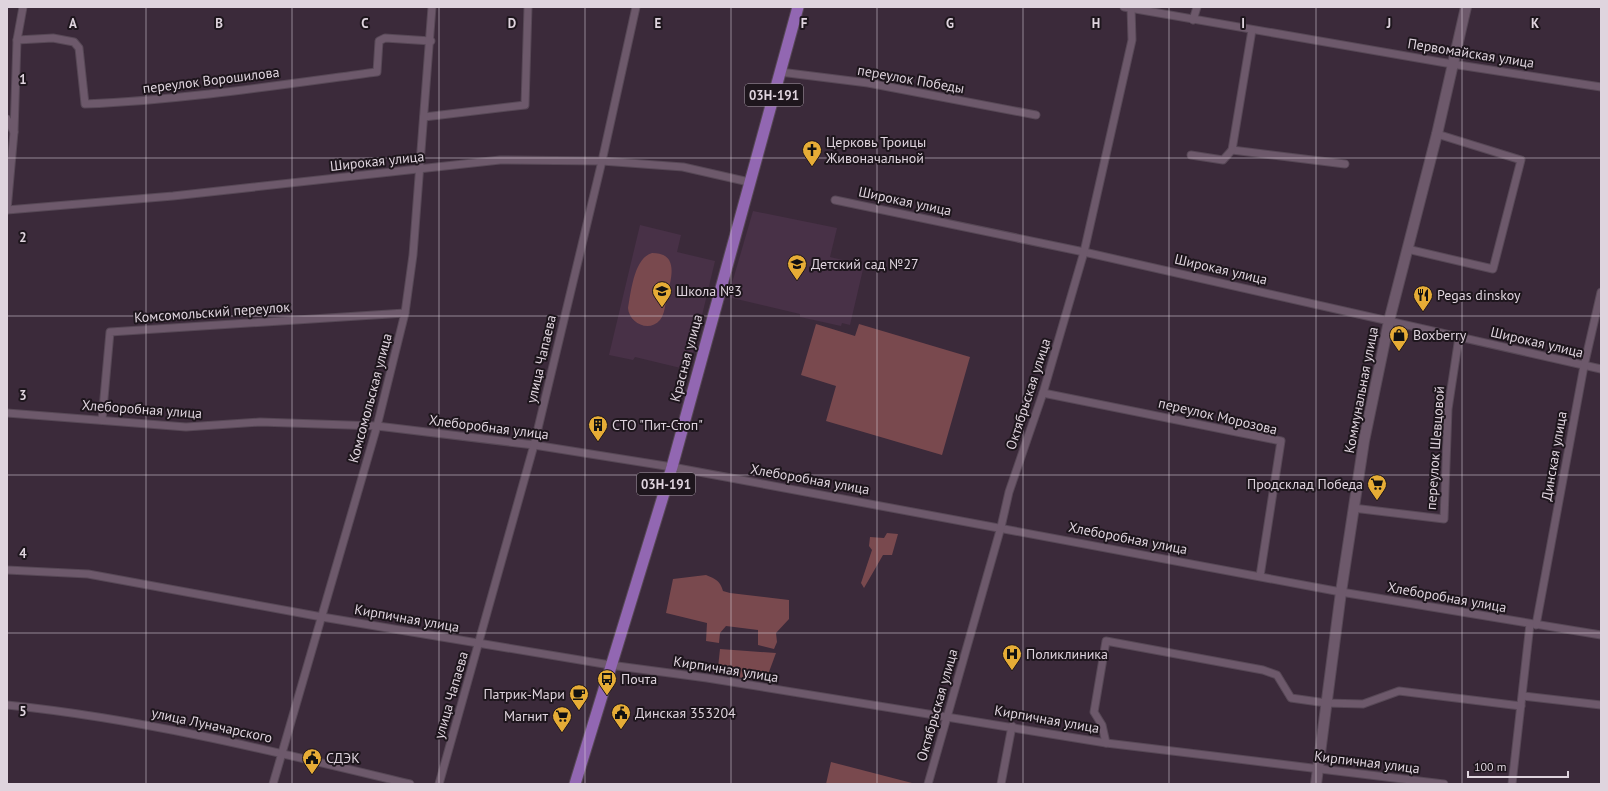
<svg xmlns="http://www.w3.org/2000/svg" width="1608" height="791" font-family="'PT Sans',sans-serif">
<rect width="100%" height="100%" fill="#3b2a3a"/>
<g fill="#483147">
<path d="M 753,211 L 837,228 L 830,257 L 864,265 L 850,325 L 842,323 L 841,326 L 800,317 L 800,314 L 728,297 Z"/>
<path d="M 640,225 L 681,235 L 677,252 L 715,261 L 689,370 L 635,357 L 633,360 L 609,355 Z"/>
</g>
<g fill="#79494e">
<path d="M 652,253 C 680,253 671,279 667,296 C 665,304 665,314 660,320 C 649,333 629,323 628,308 C 631,292 634,258 652,253 Z"/>
<path d="M 816,324 L 855,336 L 859,324 L 970,357 L 942,455 L 826,421 L 836,386 L 801,375 Z"/>
<path d="M 887,533 L 898,534 L 892,555 L 883,555 L 864,588 L 861,583 L 872,550 L 869,546 L 870,537 L 884,538 Z"/>
<path d="M 706,575 C 716,579 720,581 723,591 L 730,593 L 789,600 L 789,619 L 776,633 L 777,642 L 774,649 L 758,645 L 758,630 L 726,626 L 720,633 L 719,643 L 706,641 L 707,623 L 666,613 L 673,579 Z"/>
<path d="M 720,649 L 776,653 L 766,680 C 746,680 735,678 718,668 Z"/>
<path d="M 831,762 L 912,783 L 912,784 L 826,784 Z"/>
</g>
<g fill="none" stroke-linecap="round" stroke-linejoin="round">
<g stroke="#574856" stroke-width="9">
<g id="street">
<path d="M 1124,7 L 1452,64 L 1601,87"/>
<path d="M 1193,20 L 1197,7"/>
<path d="M 1252,30 L 1232,150 L 1345,164"/>
<path d="M 17,40 L 53,38 L 74,42 L 79,48 L 85,104 C 183,100 280,85 377,72 L 379,41 L 385,38 L 431,41"/>
<path d="M 780,72 L 868,83 L 1036,115"/>
<path d="M 424,117 L 525,105 L 528,7"/>
<path d="M 7,119 L 14,132"/>
<path d="M 1191,155 L 1223,160 L 1232,150"/>
<path d="M 835,200 L 1084,252 L 1601,369"/>
<path d="M 7,210 L 173,196 L 500,160 L 602,161 L 683,167 L 749,182"/>
<path d="M 7,210 L 14,132 L 17,40 L 23,7"/>
<path d="M 1407,249 L 1493,269 L 1521,160 L 1437,134"/>
<path d="M 1043,393 L 1281,441 L 1260,576"/>
<path d="M 7,413 L 186,427 L 260,422 L 377,426 L 534,445 L 672,467 L 1341,592 L 1601,635"/>
<path d="M 102,420 L 110,332 L 405,313"/>
<path d="M 1353,508 L 1444,519 L 1448,409 L 1459,337"/>
<path d="M 7,570 L 88,574 L 322,617 L 610,665 L 707,678 L 1106,743 L 1444,784"/>
<path d="M 1536,625 L 1584,366 L 1601,292"/>
<path d="M 1523,696 L 1601,705"/>
<path d="M 7,705 C 144,719 277,752 410,784"/>
<path d="M 1106,743 L 1102,725 L 1094,712 L 1106,641 L 1263,670 L 1277,675 L 1291,698 L 1326,703 L 1363,704 L 1399,691 L 1521,706"/>
<path d="M 273,784 L 377,426 L 405,313 L 413,255 L 432,7"/>
<path d="M 439,784 L 534,445 L 602,161 L 636,7"/>
<path d="M 928,784 L 1001,527 L 1009,492 L 1043,393 L 1084,252 L 1132,40 L 1131,7"/>
<path d="M 1001,784 L 1012,726"/>
<path d="M 1512,784 L 1530,624"/>
</g>
</g>
<g stroke="#574856" stroke-width="12">
<path id="secondary" d="M 1316,784 L 1341,592 L 1364,441 L 1389,321 L 1437,134 L 1466,7"/>
</g>
<g stroke="#574856" stroke-width="13">
<path id="primary" d="M 575,784 L 672,467 L 798,7"/>
</g>
<use href="#street" stroke="#6d596b" stroke-width="7"/>
<use href="#secondary" stroke="#6d596b" stroke-width="10"/>
<use href="#primary" stroke="#9267b2" stroke-width="11"/>
</g>
<path fill="none" stroke="#dfd4de" stroke-width="1" stroke-opacity="0.55" d="M 146,7 L 146,784M 292,7 L 292,784M 439,7 L 439,784M 585,7 L 585,784M 731,7 L 731,784M 877,7 L 877,784M 1023,7 L 1023,784M 1169,7 L 1169,784M 1316,7 L 1316,784M 1462,7 L 1462,784M 7,158 L 1601,158M 7,316 L 1601,316M 7,475 L 1601,475M 7,633 L 1601,633"/>
<defs>
<g id="church-pin" transform="scale(1)"><path d="M0 17L-7.5 6A9.5 9.5 0 1 1 7.5 6Z" fill="#e6ac36" stroke="#1e161d"/><path d="M-1.2-6h2.4v3.5h3.3v2.4h-3.3V6h-2.4V-.1h-3.3v-2.4h3.3Z" fill="#111"/></g>
<g id="school-pin" transform="scale(1)"><path d="M0 17L-7.5 6A9.5 9.5 0 1 1 7.5 6Z" fill="#e6ac36" stroke="#1e161d"/><path d="M0-5L7-2L0 1L-7-2ZM-4 1L0 2.5L4 1V4Q0 6-4 4Z" fill="#111"/></g>
<g id="restaurant-pin" transform="scale(1)"><path d="M0 17L-7.5 6A9.5 9.5 0 1 1 7.5 6Z" fill="#e6ac36" stroke="#1e161d"/><path d="M-5-6h1v4h1v-4h1v4h1v-4h1v5L-1.5 .5V6h-2V.5L-5-1ZM5-6V6H3V1.5H1.5Q1.5-4 5-6Z" fill="#111"/></g>
<g id="shop-pin" transform="scale(1)"><path d="M0 17L-7.5 6A9.5 9.5 0 1 1 7.5 6Z" fill="#e6ac36" stroke="#1e161d"/><path d="M-5-2.5h2.3a2.7 3.5 0 0 1 5.4 0H5L5.5 6h-11ZM-1.5-2.5h3a1.5 2.3 0 0 0-3 0Z" fill="#111"/></g>
<g id="building-pin" transform="scale(1)"><path d="M0 17L-7.5 6A9.5 9.5 0 1 1 7.5 6Z" fill="#e6ac36" stroke="#1e161d"/><path d="M-4-6H4V6H1V3H-1V6H-4ZM-2.5-4.3h1.7v1.8h-1.7ZM.8-4.3h1.7v1.8H.8ZM-2.5-1h1.7V.8h-1.7ZM.8-1h1.7V.8H.8Z" fill="#111"/></g>
<g id="supermarket-pin" transform="scale(1)"><path d="M0 17L-7.5 6A9.5 9.5 0 1 1 7.5 6Z" fill="#e6ac36" stroke="#1e161d"/><path d="M-6-5.5h2.5l.6 2H6L4.5 2H-2.5L-4.4-4H-6ZM-1.5 3.2a1.3 1.3 0 1 0 .1 0ZM3 3.2a1.3 1.3 0 1 0 .1 0Z" fill="#111"/></g>
<g id="hospital-pin" transform="scale(1)"><path d="M0 17L-7.5 6A9.5 9.5 0 1 1 7.5 6Z" fill="#e6ac36" stroke="#1e161d"/><path d="M-5-5h3v3.5h4V-5h3V5h-3V1.5h-4V5h-3Z" fill="#111"/></g>
<g id="bus-pin" transform="scale(1)"><path d="M0 17L-7.5 6A9.5 9.5 0 1 1 7.5 6Z" fill="#e6ac36" stroke="#1e161d"/><path d="M-5-6H5V4H4V6H2V4H-2V6H-4V4H-5ZM-3.5-4V0h7V-4ZM-3.5 1.2v1.5H-2V1.2ZM2 1.2v1.5H3.5V1.2Z" fill="#111"/></g>
<g id="cafe-pin" transform="scale(1)"><path d="M0 17L-7.5 6A9.5 9.5 0 1 1 7.5 6Z" fill="#e6ac36" stroke="#1e161d"/><path d="M-5.5-4.5H6V0H3Q3 3.5 0 3.5H-2.5Q-5.5 3.5-5.5 0ZM3-3.2v2h1.7v-2ZM-6 4.5H4V6H-6Z" fill="#111"/></g>
<g id="civic-pin" transform="scale(1)"><path d="M0 17L-7.5 6A9.5 9.5 0 1 1 7.5 6Z" fill="#e6ac36" stroke="#1e161d"/><path d="M-.6-6.5H3V-4.5H.6V-3L4-1V1h2V6H-6V1h2V-1L-.6-3ZM-1.2 2.5V6h2.4V2.5Z" fill="#111"/></g>
</defs>
<g fill-rule="evenodd">
<use href="#church-pin" x="812" y="150"/>
<use href="#school-pin" x="797" y="264"/>
<use href="#school-pin" x="662" y="291"/>
<use href="#restaurant-pin" x="1423" y="295"/>
<use href="#shop-pin" x="1399" y="335"/>
<use href="#building-pin" x="598" y="425"/>
<use href="#supermarket-pin" x="1377" y="484"/>
<use href="#hospital-pin" x="1012" y="654"/>
<use href="#bus-pin" x="607" y="679"/>
<use href="#cafe-pin" x="579" y="694"/>
<use href="#civic-pin" x="621" y="713"/>
<use href="#supermarket-pin" x="562" y="716"/>
<use href="#civic-pin" x="312" y="758"/>
</g>
<g text-anchor="middle" stroke-width="4" stroke-linejoin="round" paint-order="stroke">
<g fill="#1e161d" stroke="#a59ba4" stroke-width="1">
<rect x="745" y="84" width="58" height="22" rx="3"/>
<rect x="637" y="473" width="58" height="22" rx="3"/>
</g>
<g font-size="13" font-weight="bold" fill="#dfd4de">
<text x="774" y="100">03Н-191</text>
<text x="666" y="489">03Н-191</text>
</g>
<g font-size="14" fill="#dfd4de" stroke="#1e161d">
<text transform="translate(1471 53) rotate(9)" y="5">Первомайская улица</text>
<text transform="translate(911 79) rotate(10)" y="5">переулок Победы</text>
<text transform="translate(211 80) rotate(-7)" y="5">переулок Ворошилова</text>
<text transform="translate(377 161) rotate(-6)" y="5">Широкая улица</text>
<text transform="translate(905 201) rotate(12)" y="5">Широкая улица</text>
<text transform="translate(1221 269) rotate(13)" y="5">Широкая улица</text>
<text transform="translate(212 312) rotate(-4)" y="5">Комсомольский переулок</text>
<text transform="translate(1537 342) rotate(13)" y="5">Широкая улица</text>
<text transform="translate(686 358) rotate(-75)" y="5">Красная улица</text>
<text transform="translate(541 359) rotate(-77)" y="5">улица Чапаева</text>
<text transform="translate(1361 390) rotate(-79)" y="5">Коммунальная улица</text>
<text transform="translate(1028 394) rotate(-72)" y="5">Октябрьская улица</text>
<text transform="translate(370 398) rotate(-75)" y="5">Комсомольская улица</text>
<text transform="translate(142 409) rotate(4)" y="5">Хлеборобная улица</text>
<text transform="translate(1218 416) rotate(13)" y="5">переулок Морозова</text>
<text transform="translate(489 427) rotate(7)" y="5">Хлеборобная улица</text>
<text transform="translate(1435 448) rotate(-86)" y="5">переулок Шевцовой</text>
<text transform="translate(1554 456) rotate(-80)" y="5">Динская улица</text>
<text transform="translate(810 479) rotate(10)" y="5">Хлеборобная улица</text>
<text transform="translate(1128 538) rotate(11)" y="5">Хлеборобная улица</text>
<text transform="translate(1447 597) rotate(10)" y="5">Хлеборобная улица</text>
<text transform="translate(407 618) rotate(10)" y="5">Кирпичная улица</text>
<text transform="translate(726 669) rotate(9)" y="5">Кирпичная улица</text>
<text transform="translate(451 695) rotate(-74)" y="5">улица Чапаева</text>
<text transform="translate(937 705) rotate(-74)" y="5">Октябрьская улица</text>
<text transform="translate(1047 719) rotate(10)" y="5">Кирпичная улица</text>
<text transform="translate(212 725) rotate(12)" y="5">улица Луначарского</text>
<text transform="translate(1367 762) rotate(7)" y="5">Кирпичная улица</text>
</g>
<g font-size="14" fill="#dfd4de" stroke="#1e161d" text-anchor="start">
<text x="826" y="147">Церковь Троицы<tspan x="826" dy="16">Живоначальной</tspan></text>
<text x="811" y="269">Детский сад №27</text>
<text x="676" y="296">Школа №3</text>
<text x="1437" y="300">Pegas dinskoy</text>
<text x="1413" y="340">Boxberry</text>
<text x="612" y="430">СТО "Пит-Стоп"</text>
<text x="1363" y="489" text-anchor="end">Продсклад Победа</text>
<text x="1026" y="659">Поликлиника</text>
<text x="621" y="684">Почта</text>
<text x="565" y="699" text-anchor="end">Патрик-Мари</text>
<text x="635" y="718">Динская 353204</text>
<text x="548" y="721" text-anchor="end">Магнит</text>
<text x="326" y="763">СДЭК</text>
</g>
</g>
<g font-size="13" text-anchor="middle" font-weight="bold" fill="#dfd4de" stroke="#1e161d" stroke-width="4" stroke-linejoin="round" paint-order="stroke">
<text x="73" y="28">A</text>
<text x="219" y="28">B</text>
<text x="365" y="28">C</text>
<text x="512" y="28">D</text>
<text x="658" y="28">E</text>
<text x="804" y="28">F</text>
<text x="950" y="28">G</text>
<text x="1096" y="28">H</text>
<text x="1243" y="28">I</text>
<text x="1389" y="28">J</text>
<text x="1535" y="28">K</text>
<text x="23" y="84">1</text>
<text x="23" y="242">2</text>
<text x="23" y="400">3</text>
<text x="23" y="558">4</text>
<text x="23" y="716">5</text>
</g>
<rect width="1608" height="791" fill="none" stroke="#dfd4de" stroke-width="16"/>
<path d="M1468 771v6h100v-6" fill="none" stroke="#dfd4de" stroke-width="2"/>
<text x="1474" y="771" font-size="12" fill="#dfd4de" stroke="#1e161d" stroke-width="3" paint-order="stroke">100 m</text>
</svg>
